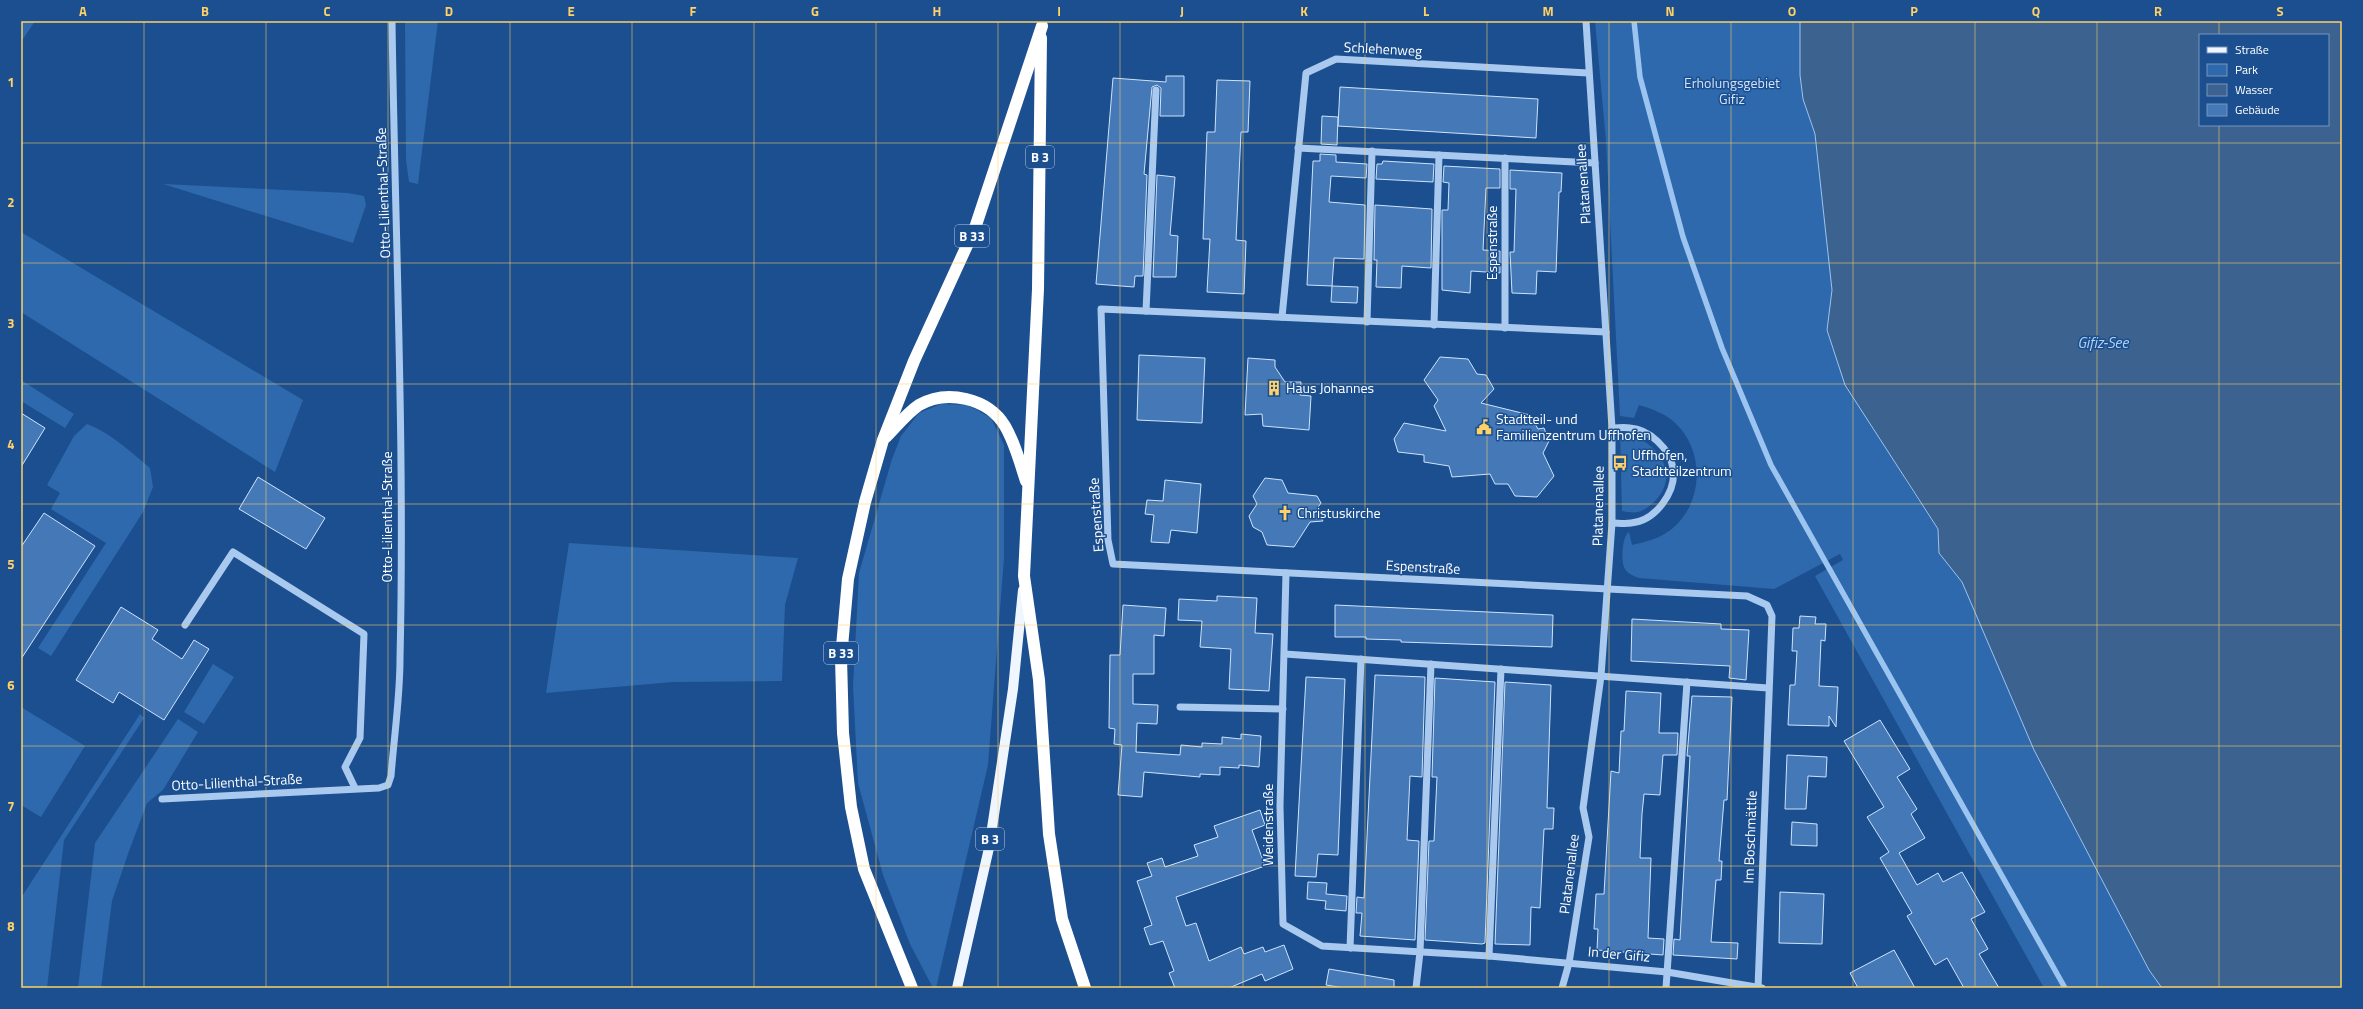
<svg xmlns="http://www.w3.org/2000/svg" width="2363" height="1009" font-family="'Titillium Web',sans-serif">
<rect width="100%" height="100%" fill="#1b4f8f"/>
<g fill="#2e69ad">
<path d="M 21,21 L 35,21 L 21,42 Z"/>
<path d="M 405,21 L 438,21 L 418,184 L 409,182 L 406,160 Z"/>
<path d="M 1595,21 L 1800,21 L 1800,75 L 1803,99 L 1815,134 L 1832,290 L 1827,330 L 1906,481 L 1938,529 L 1939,553 L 1962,582 L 2034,750 L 2149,970 L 2162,988 L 2044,988 L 1815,576 L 1843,560 L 1840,554 L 1774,589 L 1639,578 C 1634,576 1627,574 1624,567 C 1621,560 1622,536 1629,532 L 1632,545 C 1645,542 1658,539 1669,531 C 1704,506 1706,450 1674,422 C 1664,413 1652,409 1639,405 L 1634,418 L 1620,416 L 1606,141 Z"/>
<path d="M 163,184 L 348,193 L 364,196 L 366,205 L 353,243 Z"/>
<path d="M 21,232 L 303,400 L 275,472 L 21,312 Z"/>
<path d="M 21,380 L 74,414 L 65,428 L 21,401 Z"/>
<path d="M 941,404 L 968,405 L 991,418 L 1004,445 L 1004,558 L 988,765 L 936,988 L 933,988 L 910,944 L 883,875 L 858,783 L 853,686 L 859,573 L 892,459 L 901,436 L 919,413 Z"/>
<path d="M 87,424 C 111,433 131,452 150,468 L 153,487 L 143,512 L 51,656 L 38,648 L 106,543 L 51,509 L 60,493 L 47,485 L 74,436 Z"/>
<path d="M 1620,432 C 1652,437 1683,470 1656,500 C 1651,505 1645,510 1638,512 C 1633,513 1627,512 1622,511 Z"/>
<path d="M 569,543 L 798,558 L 785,605 L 782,681 L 673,682 L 546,693 Z"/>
<path d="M 213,664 L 234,677 L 204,724 L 184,712 Z"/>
<path d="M 21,707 L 85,746 L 41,817 L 21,805 Z"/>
<path d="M 140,714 L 144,718 L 64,840 L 47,988 L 21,988 L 21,898 Z"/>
<path d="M 178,719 L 198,732 L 163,790 L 147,803 L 129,851 L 112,901 L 101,988 L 78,988 L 95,843 Z"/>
</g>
<path fill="#3c6290" stroke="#9cc4f0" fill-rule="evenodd" d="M 1800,21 L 2342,21 L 2342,988 L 2162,988 L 2149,970 L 2034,750 L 1962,582 L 1939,553 L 1938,529 L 1845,385 L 1827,330 L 1832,290 L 1815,134 L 1803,99 L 1800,75 ZM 2200,35 L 2328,35 L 2328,125 L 2200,125 Z"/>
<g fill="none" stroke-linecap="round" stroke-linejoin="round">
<path stroke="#9cc4f0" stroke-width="5.5" d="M 1634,21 L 1640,77 L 1683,237 L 1722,348 L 1771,465 L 2065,988"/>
</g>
<g fill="#4478b7" stroke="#cfe3fa">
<path d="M 1166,76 L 1184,76 L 1184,116 L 1160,116 L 1161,88 L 1157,85 L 1152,87 L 1144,174 L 1147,175 L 1143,276 L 1135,276 L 1134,287 L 1096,284 L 1113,78 L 1166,82 Z"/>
<path d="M 1217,80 L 1250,81 L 1248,132 L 1241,132 L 1236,240 L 1246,241 L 1244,294 L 1207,292 L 1210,239 L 1203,239 L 1207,132 L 1215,132 Z"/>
<path d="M 1340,87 L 1538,99 L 1536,138 L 1338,126 Z"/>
<path d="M 1322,116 L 1338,117 L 1337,145 L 1321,144 Z"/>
<path d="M 1320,154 L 1336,155 L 1336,162 L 1367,164 L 1366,178 L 1331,176 L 1329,202 L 1365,205 L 1364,259 L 1334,258 L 1332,286 L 1307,285 L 1313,161 L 1320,161 Z"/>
<path d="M 1383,161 L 1434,164 L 1433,182 L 1376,179 L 1377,164 L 1382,164 Z"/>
<path d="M 1444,166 L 1500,169 L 1500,188 L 1486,188 L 1483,250 L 1500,251 L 1500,273 L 1471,271 L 1470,293 L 1442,290 L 1442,210 L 1448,210 L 1449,183 L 1443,182 Z"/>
<path d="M 1510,170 L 1562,173 L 1561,192 L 1559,192 L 1556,272 L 1537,271 L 1536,294 L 1512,293 L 1510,252 L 1514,252 L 1516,189 L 1510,189 Z"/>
<path d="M 1157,175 L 1175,177 L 1170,235 L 1178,236 L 1176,277 L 1153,277 Z"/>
<path d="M 1375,205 L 1432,209 L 1431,268 L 1402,266 L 1401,288 L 1376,287 L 1377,260 L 1374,260 Z"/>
<path d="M 1332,286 L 1358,287 L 1357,303 L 1331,302 Z"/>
<path d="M 1139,355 L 1205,358 L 1202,423 L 1137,420 Z"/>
<path d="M 1440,357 L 1468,359 L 1477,374 L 1486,375 L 1494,389 L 1481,403 L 1530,415 L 1538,429 L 1544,428 L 1549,441 L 1543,453 L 1554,476 L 1537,497 L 1515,496 L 1508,484 L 1495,484 L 1490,474 L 1452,477 L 1449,466 L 1424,462 L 1424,455 L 1398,452 L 1394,439 L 1404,423 L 1446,431 L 1434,406 L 1438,400 L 1424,380 Z"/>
<path d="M 1248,358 L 1275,360 L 1275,367 L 1285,382 L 1301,382 L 1300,395 L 1311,396 L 1309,430 L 1263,426 L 1262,414 L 1245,415 Z"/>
<path d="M 21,413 L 45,428 L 21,467 Z"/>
<path d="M 258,477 L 325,518 L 306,549 L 239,509 Z"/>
<path d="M 1265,478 L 1282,480 L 1288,493 L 1317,496 L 1321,503 L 1316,510 L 1323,521 L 1310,522 L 1294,547 L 1267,545 L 1262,532 L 1253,527 L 1249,516 L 1257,504 L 1253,496 Z"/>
<path d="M 1165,480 L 1201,484 L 1197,533 L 1171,530 L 1169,543 L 1151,542 L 1154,515 L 1145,514 L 1147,500 L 1163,501 Z"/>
<path d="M 44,513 L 95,546 L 21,659 L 21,547 Z"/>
<path d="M 1217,596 L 1257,598 L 1255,633 L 1273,634 L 1269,691 L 1229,689 L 1231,649 L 1200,647 L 1202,621 L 1178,620 L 1179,599 L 1217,601 Z"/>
<path d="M 1123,605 L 1166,608 L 1164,636 L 1154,635 L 1154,674 L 1133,674 L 1133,704 L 1158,705 L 1157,724 L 1137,723 L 1136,752 L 1180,755 L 1181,745 L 1202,747 L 1202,743 L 1222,744 L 1222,737 L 1241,739 L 1241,734 L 1261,736 L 1259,767 L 1239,765 L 1239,768 L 1220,767 L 1220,775 L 1200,774 L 1200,777 L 1144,772 L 1142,797 L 1118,795 L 1122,745 L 1114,744 L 1115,729 L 1109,728 L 1110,655 L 1120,655 Z"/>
<path d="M 1335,605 L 1553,615 L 1552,647 L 1401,642 L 1401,640 L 1366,639 L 1366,637 L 1335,637 Z"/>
<path d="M 121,607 L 158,630 L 152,639 L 182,659 L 194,640 L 209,649 L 164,720 L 119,692 L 113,703 L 76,680 Z"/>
<path d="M 1800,616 L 1816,617 L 1815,624 L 1826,624 L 1825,641 L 1821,640 L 1819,686 L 1838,687 L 1836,727 L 1829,716 L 1829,726 L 1788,725 L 1790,685 L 1795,685 L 1797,651 L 1792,651 L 1793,628 L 1799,628 Z"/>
<path d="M 1632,619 L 1721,624 L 1721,629 L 1749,630 L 1746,680 L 1729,678 L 1730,666 L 1631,661 Z"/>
<path d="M 1375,675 L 1425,677 L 1422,777 L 1410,776 L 1407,840 L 1419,841 L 1415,940 L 1360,936 L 1362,913 L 1356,913 L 1357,897 L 1364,898 Z"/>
<path d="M 1306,677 L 1345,679 L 1338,855 L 1318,854 L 1316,877 L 1295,876 Z"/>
<path d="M 1435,678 L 1495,682 L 1485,943 L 1482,944 L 1425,940 L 1429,841 L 1434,841 L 1437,777 L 1432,777 Z"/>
<path d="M 1505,682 L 1551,685 L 1547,808 L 1554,808 L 1553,829 L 1544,829 L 1540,908 L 1531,907 L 1530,945 L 1495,944 Z"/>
<path d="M 1626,691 L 1661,693 L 1659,733 L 1678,733 L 1677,755 L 1663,755 L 1660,795 L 1644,794 L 1642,814 L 1640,858 L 1651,858 L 1648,938 L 1664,939 L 1663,955 L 1597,950 L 1598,929 L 1594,929 L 1596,894 L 1604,894 L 1611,771 L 1619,773 L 1621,731 L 1624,731 Z"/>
<path d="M 1692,696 L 1732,697 L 1727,800 L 1724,800 L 1719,861 L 1722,861 L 1721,880 L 1716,880 L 1711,942 L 1738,943 L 1737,959 L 1673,955 L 1674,939 L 1680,940 L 1689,776 L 1690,756 L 1687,756 Z"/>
<path d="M 1880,720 L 1910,769 L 1897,777 L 1917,809 L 1911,814 L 1925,838 L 1899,853 L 1917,885 L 1938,873 L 1943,882 L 1962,872 L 1985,912 L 1971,919 L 1988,949 L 1979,954 L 1999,988 L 1964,988 L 1947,958 L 1935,965 L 1907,916 L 1912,913 L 1880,858 L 1889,852 L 1867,817 L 1884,807 L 1844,741 Z"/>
<path d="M 1787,755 L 1827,757 L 1826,777 L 1808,776 L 1806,809 L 1785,809 Z"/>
<path d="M 1260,810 L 1265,825 L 1252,830 L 1265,866 L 1176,897 L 1186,926 L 1196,923 L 1209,961 L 1241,947 L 1244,954 L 1263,947 L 1265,952 L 1284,945 L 1293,969 L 1265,981 L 1262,974 L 1229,988 L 1175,988 L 1169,973 L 1174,971 L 1163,941 L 1150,945 L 1144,928 L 1152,925 L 1137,881 L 1152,876 L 1147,863 L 1162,858 L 1165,867 L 1198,856 L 1194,845 L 1218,837 L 1214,826 Z"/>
<path d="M 1792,822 L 1817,824 L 1817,846 L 1791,845 Z"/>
<path d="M 1308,882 L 1327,883 L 1326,894 L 1347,896 L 1346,911 L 1325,909 L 1326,901 L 1307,899 Z"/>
<path d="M 1780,892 L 1824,894 L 1822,944 L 1779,943 Z"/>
<path d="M 1894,950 L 1915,988 L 1858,988 L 1850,973 Z"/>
<path d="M 1329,969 L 1394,980 L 1394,988 L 1344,988 L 1326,985 Z"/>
</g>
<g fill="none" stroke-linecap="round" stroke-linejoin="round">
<g stroke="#a9c9ee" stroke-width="7">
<path d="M 1298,148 L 1595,163"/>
<path d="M 1505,158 L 1505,328"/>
<path d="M 1146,311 L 1156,90"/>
<path d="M 1282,317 L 1306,73 L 1336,59 L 1588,73"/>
<path d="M 1367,322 L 1372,151"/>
<path d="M 1434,325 L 1439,155"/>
<path d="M 1606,332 L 1101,309 L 1108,540 L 1113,564 L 1747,596 L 1767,605 L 1772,616 L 1758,988"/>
<path d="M 1612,428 C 1618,428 1624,427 1630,428 C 1649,429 1670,449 1673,468 C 1677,492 1655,521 1631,523 C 1625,524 1618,523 1612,523"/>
<path d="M 1286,573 L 1280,806 L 1283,924 L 1322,946 L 1489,956 L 1667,972 L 1762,988"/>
<path d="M 185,625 L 233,552 L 364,634 L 360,738 L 345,767 L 355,788"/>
<path d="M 1285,654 L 1768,688"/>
<path d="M 1180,707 L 1283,709"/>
<path d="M 162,799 L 379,788 L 388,785 L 391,776 C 394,737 400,698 400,659 C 405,446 395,234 392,21"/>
<path d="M 1350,948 L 1361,659"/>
<path d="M 1489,956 L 1501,669"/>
<path d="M 1416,988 L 1420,952 L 1431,664"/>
<path d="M 1562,988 L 1569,963 L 1589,837 L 1583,808 L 1601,676 L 1612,523 L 1612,428 L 1586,21"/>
<path d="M 1666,988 L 1687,682"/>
</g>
<path stroke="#f0f6ff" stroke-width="10" d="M 957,988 L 989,848 L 1013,689 L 1023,590"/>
<g stroke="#fff" stroke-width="12">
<path d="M 1041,38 L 1038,289 L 1024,576 L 1039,680 L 1049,834 L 1062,919 L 1085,988"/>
<path d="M 886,437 C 896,427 907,413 919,405 C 947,389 988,398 1005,426 C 1015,443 1020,463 1026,481"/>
<path d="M 912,988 L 864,869 L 851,807 L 843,733 L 841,658 L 848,579 L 865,502 L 883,440 L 914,361 L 975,228 L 1042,26"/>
</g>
</g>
<path fill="none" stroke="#ffd166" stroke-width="1" stroke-opacity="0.55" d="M 144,21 L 144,988M 266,21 L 266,988M 388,21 L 388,988M 510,21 L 510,988M 632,21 L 632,988M 754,21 L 754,988M 876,21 L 876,988M 998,21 L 998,988M 1120,21 L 1120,988M 1243,21 L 1243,988M 1365,21 L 1365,988M 1487,21 L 1487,988M 1609,21 L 1609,988M 1731,21 L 1731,988M 1853,21 L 1853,988M 1975,21 L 1975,988M 2097,21 L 2097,988M 2219,21 L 2219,35M 2219,125 L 2219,988M 21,143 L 2342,143M 21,263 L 2342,263M 21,384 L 2342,384M 21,504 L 2342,504M 21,625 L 2342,625M 21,746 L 2342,746M 21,866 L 2342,866"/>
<defs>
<g id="building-bare" transform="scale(1.2)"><path d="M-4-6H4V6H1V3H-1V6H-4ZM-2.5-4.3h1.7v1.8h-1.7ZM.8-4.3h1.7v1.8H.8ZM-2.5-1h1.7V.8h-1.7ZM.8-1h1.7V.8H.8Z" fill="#ffd166" stroke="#1b4f8f" stroke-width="2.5" paint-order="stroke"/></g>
<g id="civic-bare" transform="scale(1.2)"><path d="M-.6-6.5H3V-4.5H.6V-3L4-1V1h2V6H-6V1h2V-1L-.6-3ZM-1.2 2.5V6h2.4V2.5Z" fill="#ffd166" stroke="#1b4f8f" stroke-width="2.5" paint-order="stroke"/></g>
<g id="bus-bare" transform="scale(1.2)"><path d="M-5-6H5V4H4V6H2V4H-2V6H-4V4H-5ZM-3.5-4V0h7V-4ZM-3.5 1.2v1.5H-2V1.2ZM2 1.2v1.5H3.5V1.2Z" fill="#ffd166" stroke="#1b4f8f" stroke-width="2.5" paint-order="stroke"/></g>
<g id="church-bare" transform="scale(1.2)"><path d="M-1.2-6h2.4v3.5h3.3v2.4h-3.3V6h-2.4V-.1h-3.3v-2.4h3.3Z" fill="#ffd166" stroke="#1b4f8f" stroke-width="2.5" paint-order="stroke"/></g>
</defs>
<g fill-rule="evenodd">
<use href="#building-bare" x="1274" y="388"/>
<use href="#civic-bare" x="1484" y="427"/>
<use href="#bus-bare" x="1620" y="463"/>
<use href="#church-bare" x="1285" y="513"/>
</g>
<g text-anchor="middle" stroke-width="3" stroke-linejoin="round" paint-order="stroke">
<g fill="#1b4f8f" stroke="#bbcadd" stroke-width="1">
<rect x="1026" y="146" width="28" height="22" rx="3"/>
<rect x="955" y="225" width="34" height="22" rx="3"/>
<rect x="824" y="642" width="34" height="22" rx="3"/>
<rect x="976" y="828" width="28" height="22" rx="3"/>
</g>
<g font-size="13" font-weight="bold" fill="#fff">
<text x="1040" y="162">B 3</text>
<text x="972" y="241">B 33</text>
<text x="841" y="658">B 33</text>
<text x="990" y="844">B 3</text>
</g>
<g font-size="14" fill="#fff" stroke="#1b4f8f">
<text transform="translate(1383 49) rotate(3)" y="5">Schlehenweg</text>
<text transform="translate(1583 184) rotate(-94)" y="5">Platanenallee</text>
<text transform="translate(383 193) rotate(-92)" y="5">Otto-Lilienthal-Straße</text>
<text transform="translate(1492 243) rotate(-90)" y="5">Espenstraße</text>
<text transform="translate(1598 506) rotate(-89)" y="5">Platanenallee</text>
<text transform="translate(1096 515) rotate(-94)" y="5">Espenstraße</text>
<text transform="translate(387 517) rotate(-90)" y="5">Otto-Lilienthal-Straße</text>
<text transform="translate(1423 567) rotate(3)" y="5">Espenstraße</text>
<text transform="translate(237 782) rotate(-3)" y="5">Otto-Lilienthal-Straße</text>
<text transform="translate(1268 825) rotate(-90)" y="5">Weidenstraße</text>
<text transform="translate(1750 837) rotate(-88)" y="5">Im Boschmättle</text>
<text transform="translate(1569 874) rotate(-83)" y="5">Platanenallee</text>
<text transform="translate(1619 954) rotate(5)" y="5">In der Gifiz</text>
</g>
<g font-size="14" fill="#cfe3fa" stroke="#1b4f8f">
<text x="1732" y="88">Erholungsgebiet<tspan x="1732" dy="16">Gifiz</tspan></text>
</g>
<g font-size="14" fill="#fff" stroke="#1b4f8f" text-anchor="start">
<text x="1286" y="393">Haus Johannes</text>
<text x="1496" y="424">Stadtteil- und<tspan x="1496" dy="16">Familienzentrum Uffhofen</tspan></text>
<text x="1632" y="460">Uffhofen,<tspan x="1632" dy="16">Stadtteilzentrum</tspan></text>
<text x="1297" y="518">Christuskirche</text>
</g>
<g font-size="15" font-style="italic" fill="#b5d3f5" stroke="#1b4f8f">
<text x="2103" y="348">Gifiz-See</text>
</g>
</g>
<rect width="2363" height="1009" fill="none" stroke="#1b4f8f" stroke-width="44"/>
<rect x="2199" y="34" width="130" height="92" fill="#1b4f8f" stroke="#7695bc"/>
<rect x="2207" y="47" width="20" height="6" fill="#f0f6ff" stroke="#7695bc"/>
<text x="2235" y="54" font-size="12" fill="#ffffff">Straße</text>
<rect x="2207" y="64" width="20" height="12" fill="#2e69ad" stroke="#7695bc"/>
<text x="2235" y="74" font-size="12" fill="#ffffff">Park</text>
<rect x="2207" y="84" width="20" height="12" fill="#3c6290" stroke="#7695bc"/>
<text x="2235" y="94" font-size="12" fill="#ffffff">Wasser</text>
<rect x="2207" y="104" width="20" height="12" fill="#4478b7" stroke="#7695bc"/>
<text x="2235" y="114" font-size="12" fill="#ffffff">Gebäude</text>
<rect x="22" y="22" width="2319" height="965" fill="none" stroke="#ffd166" stroke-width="1.5"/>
<g font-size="13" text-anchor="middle" font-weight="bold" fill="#ffd166">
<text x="83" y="16">A</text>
<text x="205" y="16">B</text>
<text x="327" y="16">C</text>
<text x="449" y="16">D</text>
<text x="571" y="16">E</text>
<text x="693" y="16">F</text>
<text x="815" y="16">G</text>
<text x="937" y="16">H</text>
<text x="1059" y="16">I</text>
<text x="1182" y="16">J</text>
<text x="1304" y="16">K</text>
<text x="1426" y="16">L</text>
<text x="1548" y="16">M</text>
<text x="1670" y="16">N</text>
<text x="1792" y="16">O</text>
<text x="1914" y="16">P</text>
<text x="2036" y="16">Q</text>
<text x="2158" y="16">R</text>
<text x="2280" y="16">S</text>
<text x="11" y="87">1</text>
<text x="11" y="207">2</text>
<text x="11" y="328">3</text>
<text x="11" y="449">4</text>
<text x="11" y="569">5</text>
<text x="11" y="690">6</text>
<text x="11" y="811">7</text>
<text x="11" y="931">8</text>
</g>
</svg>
